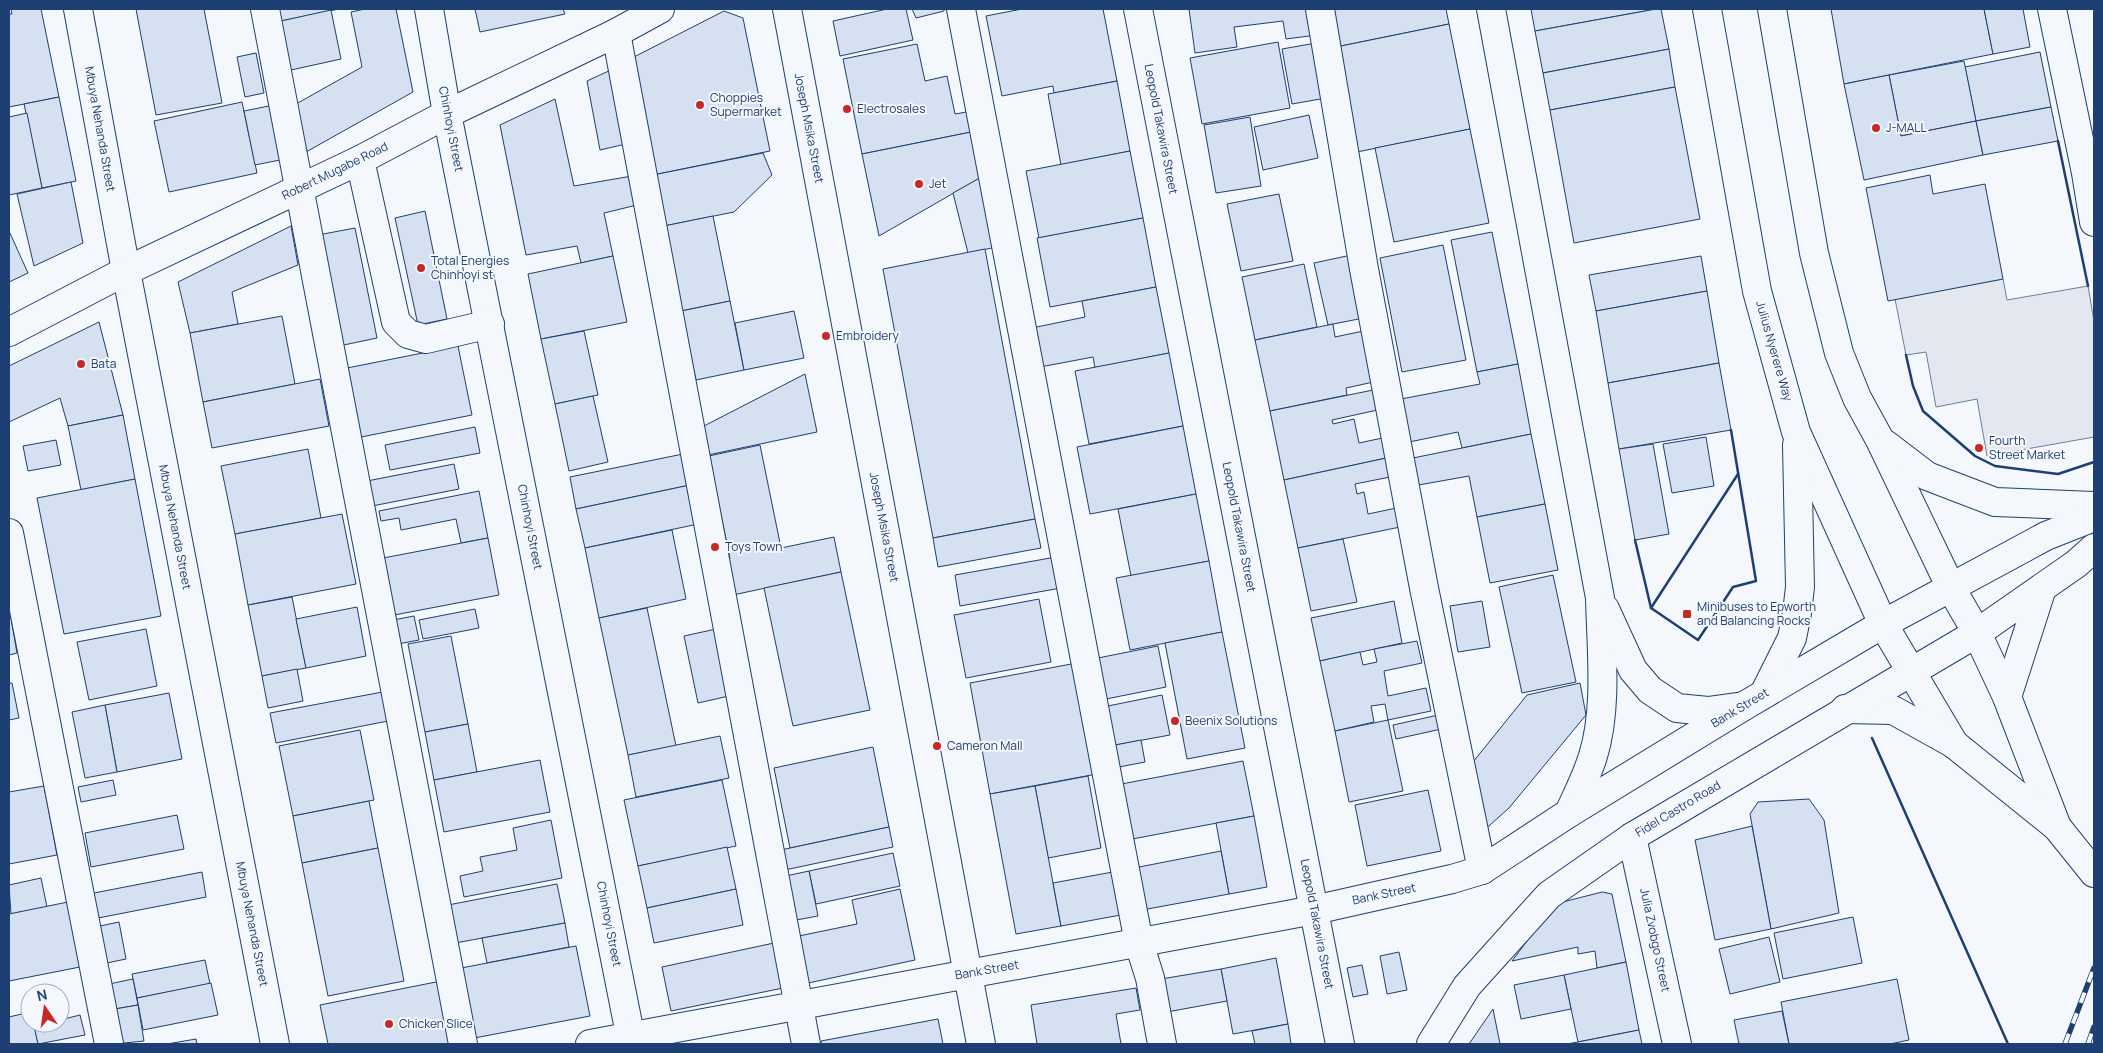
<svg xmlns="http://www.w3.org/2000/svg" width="2103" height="1053" font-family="Manrope,sans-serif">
<rect width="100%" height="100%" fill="#f4f7fb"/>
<path fill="#e3e8f0" stroke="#687fa3" d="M 2003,279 L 2007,300 L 2088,286 L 2094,321 L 2094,437 L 1987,456 L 1977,399 L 1936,407 L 1926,352 L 1906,355 L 1895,299 Z"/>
<g fill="#d5e0f0" stroke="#1d3f73">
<path d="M 11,9 L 41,9 L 59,97 L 9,107 L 9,14 L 12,14 Z"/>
<path d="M 136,9 L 204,9 L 222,103 L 156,115 Z"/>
<path d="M 275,9 L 339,9 L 281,21 Z"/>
<path d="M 365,9 L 396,9 L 413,92 L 306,152 L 296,104 L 362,67 L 351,12 Z"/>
<path d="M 475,9 L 563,9 L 565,14 L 480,32 Z"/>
<path d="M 887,9 L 906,9 L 913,40 L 840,56 L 833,21 Z"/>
<path d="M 912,9 L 944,9 L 944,11 L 916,18 Z"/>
<path d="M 1022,9 L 1103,9 L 1117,81 L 1054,93 L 1053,86 L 1002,96 L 986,16 Z"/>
<path d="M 1189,9 L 1313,9 L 1317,35 L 1286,39 L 1283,21 L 1234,27 L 1237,47 L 1195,53 Z"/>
<path d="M 1328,9 L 1446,9 L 1449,24 L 1336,47 Z"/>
<path d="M 1531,9 L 1656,9 L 1535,31 Z"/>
<path d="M 1656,9 L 1661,9 L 1669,49 L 1543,73 L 1535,31 Z"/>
<path d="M 1831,9 L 1984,9 L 1993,54 L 1844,84 Z"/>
<path d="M 1984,9 L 2023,9 L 2030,47 L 1993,54 Z"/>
<path d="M 331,10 L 341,59 L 291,70 L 281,21 Z"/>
<path d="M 724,11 L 743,18 L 770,151 L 653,175 L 630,59 Z"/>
<path d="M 1449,24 L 1470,129 L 1357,152 L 1336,47 Z"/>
<path d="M 1278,42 L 1290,108 L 1202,124 L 1190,58 Z"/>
<path d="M 1316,43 L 1326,98 L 1292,104 L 1282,49 Z"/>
<path d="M 917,44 L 925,81 L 947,76 L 955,114 L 972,111 L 976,131 L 862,154 L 843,59 Z"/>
<path d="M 1669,49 L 1675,87 L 1550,110 L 1543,73 Z"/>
<path d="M 2040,52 L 2051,107 L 1976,121 L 1965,67 Z"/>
<path d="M 256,53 L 264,93 L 245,97 L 237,57 Z"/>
<path d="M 1964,61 L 1976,121 L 1901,136 L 1889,75 Z"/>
<path d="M 613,69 L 630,143 L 600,150 L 587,81 Z"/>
<path d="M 1889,75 L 1901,136 L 1976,121 L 1983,155 L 1864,180 L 1844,84 Z"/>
<path d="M 1117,81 L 1130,151 L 1061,165 L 1048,94 Z"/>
<path d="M 1675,87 L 1700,219 L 1574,243 L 1550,110 Z"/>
<path d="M 59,97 L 76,181 L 42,188 L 24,104 Z"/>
<path d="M 555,99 L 574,186 L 632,176 L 637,205 L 604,213 L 613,256 L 581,263 L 577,246 L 526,255 L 500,125 Z"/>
<path d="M 242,102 L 257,173 L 169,192 L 154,121 Z"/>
<path d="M 274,105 L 285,159 L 255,165 L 244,111 Z"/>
<path d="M 2051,107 L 2058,141 L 1983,155 L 1976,121 Z"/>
<path d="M 27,113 L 42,188 L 9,195 L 9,117 Z"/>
<path d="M 1309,115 L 1318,158 L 1263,170 L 1254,127 Z"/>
<path d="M 1250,117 L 1261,186 L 1216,193 L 1204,125 Z"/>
<path d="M 1470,129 L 1489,223 L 1394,242 L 1375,148 Z"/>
<path d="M 976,131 L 985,175 L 879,236 L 862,154 Z"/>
<path d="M 1130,151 L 1143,218 L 1039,238 L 1026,171 Z"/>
<path d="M 763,153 L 772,175 L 734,212 L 664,226 L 653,175 Z"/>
<path d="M 985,175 L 1001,246 L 968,253 L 953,193 Z"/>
<path d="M 1930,175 L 1933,194 L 1985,184 L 2003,279 L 1888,301 L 1866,188 Z"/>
<path d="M 71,182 L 83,243 L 34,266 L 17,194 Z"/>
<path d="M 1279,194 L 1293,261 L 1241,271 L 1227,204 Z"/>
<path d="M 425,211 L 447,319 L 418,325 L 395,218 Z"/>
<path d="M 713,216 L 730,301 L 681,311 L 664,226 Z"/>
<path d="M 1143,218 L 1156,287 L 1050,307 L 1037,238 Z"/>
<path d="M 291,226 L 298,265 L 232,292 L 238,324 L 190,333 L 178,282 Z"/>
<path d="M 355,228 L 377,338 L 339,346 L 318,235 Z"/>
<path d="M 9,231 L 28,273 L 9,282 Z"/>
<path d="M 1492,232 L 1518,364 L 1477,372 L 1451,240 Z"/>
<path d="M 1443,245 L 1466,360 L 1402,372 L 1380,258 Z"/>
<path d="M 985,249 L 1035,519 L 933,538 L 883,269 Z"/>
<path d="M 1356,254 L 1369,317 L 1328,325 L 1314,263 Z"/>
<path d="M 613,256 L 627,322 L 541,339 L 528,274 Z"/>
<path d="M 1701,256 L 1707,291 L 1596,311 L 1589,275 Z"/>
<path d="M 1304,264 L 1317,327 L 1255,340 L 1242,277 Z"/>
<path d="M 1156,287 L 1169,353 L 1095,368 L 1093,357 L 1035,368 L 1027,329 L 1085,317 L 1082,301 Z"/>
<path d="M 1707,291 L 1719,363 L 1608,383 L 1596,311 Z"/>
<path d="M 730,301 L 744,370 L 696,380 L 681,311 Z"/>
<path d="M 794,311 L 804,358 L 744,370 L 735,323 Z"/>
<path d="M 282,316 L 295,384 L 203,402 L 190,333 Z"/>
<path d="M 99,322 L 123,415 L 68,426 L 60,398 L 9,422 L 9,366 Z"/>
<path d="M 1333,324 L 1335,337 L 1368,330 L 1378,381 L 1346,388 L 1347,395 L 1270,411 L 1255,340 Z"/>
<path d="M 584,331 L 598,395 L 555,404 L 541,339 Z"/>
<path d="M 458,346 L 472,415 L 356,438 L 342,369 Z"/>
<path d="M 1169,353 L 1183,426 L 1089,444 L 1075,371 Z"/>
<path d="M 1719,363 L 1731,430 L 1619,449 L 1608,383 Z"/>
<path d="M 1518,364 L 1531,434 L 1462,448 L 1458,432 L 1409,442 L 1401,399 L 1480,384 L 1477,372 Z"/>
<path d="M 805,374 L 817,432 L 708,455 L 702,427 Z"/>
<path d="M 320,379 L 329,426 L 212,448 L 203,402 Z"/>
<path d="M 1378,389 L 1382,409 L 1332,420 L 1333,424 L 1354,419 L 1359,443 L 1387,437 L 1391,457 L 1284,480 L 1270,411 Z"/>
<path d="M 593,396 L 608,462 L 569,471 L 555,404 Z"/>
<path d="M 123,415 L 135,479 L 81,490 L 68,426 Z"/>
<path d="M 1183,426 L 1196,494 L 1090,514 L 1077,447 Z"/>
<path d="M 475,427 L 480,453 L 390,470 L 385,445 Z"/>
<path d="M 1531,434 L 1545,504 L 1477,517 L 1469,476 L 1413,486 L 1408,459 Z"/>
<path d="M 1706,437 L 1714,486 L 1672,493 L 1663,444 Z"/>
<path d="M 56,440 L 61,465 L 28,471 L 23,446 Z"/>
<path d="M 1653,444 L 1669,534 L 1635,540 L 1619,449 Z"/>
<path d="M 760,445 L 781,548 L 834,537 L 841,572 L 728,596 L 721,561 L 730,559 L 709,456 Z"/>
<path d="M 308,449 L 321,518 L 235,534 L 221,466 Z"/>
<path d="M 683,454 L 690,485 L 576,509 L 570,477 Z"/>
<path d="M 1391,457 L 1395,476 L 1355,484 L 1357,494 L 1364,492 L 1368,514 L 1401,507 L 1405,526 L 1298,548 L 1284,480 Z"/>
<path d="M 454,464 L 459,489 L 372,506 L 367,481 Z"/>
<path d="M 135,479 L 161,616 L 64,634 L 37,498 Z"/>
<path d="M 690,485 L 698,524 L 585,548 L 576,509 Z"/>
<path d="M 479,491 L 488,538 L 461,543 L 456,519 L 401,530 L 399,518 L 381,521 L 379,511 Z"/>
<path d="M 1196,494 L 1209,561 L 1131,576 L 1118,509 Z"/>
<path d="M 1545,504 L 1558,570 L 1490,583 L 1477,517 Z"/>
<path d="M 342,514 L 356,584 L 248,605 L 235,534 Z"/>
<path d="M 1035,519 L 1041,548 L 938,567 L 933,538 Z"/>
<path d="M 672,530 L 686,599 L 599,618 L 585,548 Z"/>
<path d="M 488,538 L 499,595 L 389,616 L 378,559 Z"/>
<path d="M 1343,539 L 1357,602 L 1311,611 L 1298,548 Z"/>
<path d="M 1056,557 L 1061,588 L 960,606 L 955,575 Z"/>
<path d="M 1209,561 L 1222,632 L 1130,650 L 1116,578 Z"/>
<path d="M 841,572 L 870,710 L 793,726 L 764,588 Z"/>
<path d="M 1553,575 L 1576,682 L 1522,693 L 1499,587 Z"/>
<path d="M 292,597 L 306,668 L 262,676 L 248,605 Z"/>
<path d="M 1039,599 L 1051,662 L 966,678 L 954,615 Z"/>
<path d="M 1394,601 L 1402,643 L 1320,661 L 1311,618 Z"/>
<path d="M 1482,601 L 1490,647 L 1458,652 L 1450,606 Z"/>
<path d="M 9,607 L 17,653 L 9,655 Z"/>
<path d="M 357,607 L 366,656 L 306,668 L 296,619 Z"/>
<path d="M 647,608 L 676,746 L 628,755 L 599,618 Z"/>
<path d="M 475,609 L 479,628 L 423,639 L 419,620 Z"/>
<path d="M 414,616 L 419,640 L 393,645 L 388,621 Z"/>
<path d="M 146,629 L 157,686 L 89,700 L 77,642 Z"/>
<path d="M 716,629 L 729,696 L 698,703 L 684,636 Z"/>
<path d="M 1222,632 L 1245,748 L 1187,759 L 1165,643 Z"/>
<path d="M 451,636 L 468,724 L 425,732 L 408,644 Z"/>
<path d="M 1417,641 L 1422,663 L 1384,671 L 1388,696 L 1426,688 L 1431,711 L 1388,720 L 1385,704 L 1371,706 L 1374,722 L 1335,731 L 1320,661 L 1360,652 L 1363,665 L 1377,662 L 1374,649 Z"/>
<path d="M 1158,646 L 1166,687 L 1101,700 L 1093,659 Z"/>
<path d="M 1082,662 L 1102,773 L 990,794 L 970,683 Z"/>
<path d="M 297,669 L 303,701 L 268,708 L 262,676 Z"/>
<path d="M 9,683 L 12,683 L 19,718 L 9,720 Z"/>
<path d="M 1580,683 L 1586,715 L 1509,808 L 1481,833 L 1465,772 L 1527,695 Z"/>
<path d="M 388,691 L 393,720 L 276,743 L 270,713 Z"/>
<path d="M 169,693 L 182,759 L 117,772 L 105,705 Z"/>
<path d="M 1162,695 L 1170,735 L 1110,746 L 1103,707 Z"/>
<path d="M 105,705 L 117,772 L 85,778 L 72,712 Z"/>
<path d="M 1443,714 L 1446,728 L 1396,739 L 1393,725 Z"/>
<path d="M 1388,720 L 1403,791 L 1349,802 L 1335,731 Z"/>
<path d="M 468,724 L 477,772 L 434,780 L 425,732 Z"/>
<path d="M 360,730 L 374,800 L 293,816 L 279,746 Z"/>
<path d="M 720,736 L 729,778 L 636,797 L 628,755 Z"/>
<path d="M 1141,740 L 1145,762 L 1114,768 L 1110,746 Z"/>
<path d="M 873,747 L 889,827 L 790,848 L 774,768 Z"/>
<path d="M 540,760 L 550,812 L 444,832 L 434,780 Z"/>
<path d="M 1243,761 L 1254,816 L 1127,840 L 1116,785 Z"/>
<path d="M 1088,776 L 1101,848 L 1048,858 L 1035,786 Z"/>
<path d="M 113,780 L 116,795 L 81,802 L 78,787 Z"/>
<path d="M 722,780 L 736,846 L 638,866 L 624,800 Z"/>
<path d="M 44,786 L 57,855 L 9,864 L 9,792 Z"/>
<path d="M 1035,786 L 1061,926 L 1016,934 L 990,794 Z"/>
<path d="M 1428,790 L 1441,851 L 1367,866 L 1355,805 Z"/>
<path d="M 1809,799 L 1824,820 L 1839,913 L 1771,929 L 1750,814 L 1758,802 Z"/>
<path d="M 369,801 L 378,848 L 302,863 L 293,816 Z"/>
<path d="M 177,815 L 184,849 L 91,867 L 85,833 Z"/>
<path d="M 1254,816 L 1267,887 L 1229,894 L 1216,823 Z"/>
<path d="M 551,820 L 562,878 L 464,897 L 460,876 L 483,871 L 480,857 L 517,850 L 513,828 Z"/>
<path d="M 1752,826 L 1771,929 L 1715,940 L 1695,840 Z"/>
<path d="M 889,827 L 893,847 L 780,871 L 776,851 Z"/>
<path d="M 727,847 L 736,889 L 647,908 L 638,866 Z"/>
<path d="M 378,848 L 404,981 L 328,996 L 302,863 Z"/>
<path d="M 1221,851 L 1229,894 L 1142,910 L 1134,868 Z"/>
<path d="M 893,853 L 900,886 L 816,904 L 809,871 Z"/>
<path d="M 809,871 L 818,916 L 791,921 L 781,877 Z"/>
<path d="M 1118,871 L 1126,914 L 1061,926 L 1053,883 Z"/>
<path d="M 202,872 L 206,897 L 93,919 L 89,894 Z"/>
<path d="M 41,878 L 47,907 L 11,914 L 9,885 Z"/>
<path d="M 557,884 L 565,923 L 455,943 L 448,905 Z"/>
<path d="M 736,889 L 743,925 L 654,943 L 647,908 Z"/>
<path d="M 900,889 L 915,960 L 799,985 L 789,938 L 857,924 L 852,900 Z"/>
<path d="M 1602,892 L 1612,894 L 1626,962 L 1597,968 L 1595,951 L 1578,954 L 1578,947 L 1512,961 L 1555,904 Z"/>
<path d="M 68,902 L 80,967 L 9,981 L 9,914 Z"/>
<path d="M 1853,917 L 1862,963 L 1783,979 L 1774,933 Z"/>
<path d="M 119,922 L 126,959 L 102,964 L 95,927 Z"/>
<path d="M 565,923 L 569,947 L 487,963 L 482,938 Z"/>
<path d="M 1769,937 L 1780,982 L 1730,994 L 1719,949 Z"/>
<path d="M 774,943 L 783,988 L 671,1011 L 662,967 Z"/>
<path d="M 576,946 L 590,1016 L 469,1039 L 456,969 Z"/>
<path d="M 1399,952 L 1407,990 L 1387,994 L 1380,956 Z"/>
<path d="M 1276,958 L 1288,1024 L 1233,1034 L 1221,969 Z"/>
<path d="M 205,960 L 210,984 L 137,998 L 132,974 Z"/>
<path d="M 1626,962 L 1639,1030 L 1578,1042 L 1564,975 Z"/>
<path d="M 1362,965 L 1368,994 L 1353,997 L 1347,968 Z"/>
<path d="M 1221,969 L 1227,1001 L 1167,1012 L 1161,979 Z"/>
<path d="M 1564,975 L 1571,1009 L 1521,1019 L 1514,985 Z"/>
<path d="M 133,979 L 138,1005 L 109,1010 L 104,985 Z"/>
<path d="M 1897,979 L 1909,1040 L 1890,1044 L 1789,1044 L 1781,1002 Z"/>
<path d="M 446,980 L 458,1044 L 328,1044 L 320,1005 Z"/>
<path d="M 211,983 L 218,1015 L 143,1030 L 137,998 Z"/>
<path d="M 1136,988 L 1140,1010 L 1116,1014 L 1121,1044 L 1037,1044 L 1031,1005 Z"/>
<path d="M 138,1005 L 144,1041 L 115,1044 L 109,1010 Z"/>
<path d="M 1493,1009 L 1500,1044 L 1469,1044 Z"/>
<path d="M 1782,1011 L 1789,1044 L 1739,1044 L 1734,1020 Z"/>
<path d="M 30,1012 L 30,1023 L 34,1023 L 38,1044 L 9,1044 L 9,1017 Z"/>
<path d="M 80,1015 L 85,1035 L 38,1044 L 34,1026 L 47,1023 L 60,1023 L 60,1020 Z"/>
<path d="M 938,1019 L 943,1044 L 821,1044 L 821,1041 Z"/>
<path d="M 1288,1024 L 1291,1044 L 1255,1044 L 1252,1031 Z"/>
<path d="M 1639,1030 L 1642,1044 L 1567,1044 L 1578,1042 Z"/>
<path d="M 196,1039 L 197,1044 L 167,1044 Z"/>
</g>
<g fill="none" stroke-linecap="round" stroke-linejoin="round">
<g stroke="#1d3f73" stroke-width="30">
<g id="minor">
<path d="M 78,9 L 126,271 L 275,1044"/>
<path d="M 265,9 L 463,1044"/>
<path d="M 429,9 L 447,114 L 632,1044"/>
<path d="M 787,9 L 981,1044"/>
<path d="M 961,9 L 1139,943 L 1150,978 L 1162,1044"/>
<path d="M 1138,9 L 1340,1044"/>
<path d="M 1320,9 L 1364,269 L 1424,588 L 1482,870"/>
<path d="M 1491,9 L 1600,598 C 1601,648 1608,708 1593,756 C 1587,776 1577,795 1569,813"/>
<path d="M 2052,9 L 2086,173 L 2094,222"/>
<path d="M 616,33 L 806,1044"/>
<path d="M 360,160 L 396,322 L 408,334 L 426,339 L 490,324"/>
<path d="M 9,533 L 109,1044"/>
<path d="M 1605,609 L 1633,670 L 1650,690 L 1677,708 L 1708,711 L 1744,706"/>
<path d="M 1632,837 L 1677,1044"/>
</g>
</g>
<g stroke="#1d3f73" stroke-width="30">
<g id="major">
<path d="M 1707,9 L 1757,291 L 1796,432 L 1883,624 L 1954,744"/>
<path d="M 1772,9 L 1814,253 L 1839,353 L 1857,398 L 1880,440 L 1951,588 L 1977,633 L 2007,697 L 2057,827"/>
<path d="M 9,332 L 126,271 L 360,160 L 447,114 L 616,33 L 660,9"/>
<path d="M 1885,444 L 1927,476 L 1995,502 L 2094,506"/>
<path d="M 1764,694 L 1792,638 L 1797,613 L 1800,587 L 1797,445"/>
<path d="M 2007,697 L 2042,588"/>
<path d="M 1845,709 L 1893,710 L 1954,744 L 2057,827 L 2094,873"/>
<path d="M 590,1044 L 1314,910 L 1452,879 L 1482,870 L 1569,813 L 1744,706 L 1883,624 L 2046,536 L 2094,517"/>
<path d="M 1431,1044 L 1467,986 L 1549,895 L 1632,837 L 1977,633 L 2076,564 L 2094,548"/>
</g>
</g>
<use href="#minor" stroke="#f4f7fb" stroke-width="28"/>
<use href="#major" stroke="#f4f7fb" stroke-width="28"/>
<g stroke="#1d3f73" stroke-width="5.5">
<g id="rail">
<path d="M 2065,1044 L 2094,968"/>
<path d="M 2088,1044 L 2094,1027"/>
</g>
</g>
<use href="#rail" stroke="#f4f7fb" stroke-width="4" stroke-dasharray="11" stroke-linecap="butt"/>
<g stroke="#1d3f73" stroke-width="2.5">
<path d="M 2058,141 L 2088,286"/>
<path d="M 1906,355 L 1913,386 L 1923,411 L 1975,456 L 1995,466 L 2058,474 L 2094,462"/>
<path d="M 1635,540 L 1651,608 L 1698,640 L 1733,587 L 1756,581 L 1731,430"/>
<path d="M 1651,608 L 1738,474"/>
<path d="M 1872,738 L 2008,1044"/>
</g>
</g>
<g fill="#c62828" stroke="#f4f7fb" stroke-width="2">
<circle cx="700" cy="105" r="5"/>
<circle cx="847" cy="109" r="5"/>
<circle cx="1876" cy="128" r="5"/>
<circle cx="919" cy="184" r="5"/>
<circle cx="421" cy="268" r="5"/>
<circle cx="826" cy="336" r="5"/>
<circle cx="81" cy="364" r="5"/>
<circle cx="1979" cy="448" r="5"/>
<circle cx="715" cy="547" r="5"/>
<rect x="1682" y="609" width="10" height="10" rx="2.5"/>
<circle cx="1175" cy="721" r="5"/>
<circle cx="937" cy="746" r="5"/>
<circle cx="389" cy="1024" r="5"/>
</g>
<g text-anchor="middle" stroke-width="4" stroke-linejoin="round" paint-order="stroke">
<g font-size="12" fill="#1d3f73" stroke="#f4f7fb" text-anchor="start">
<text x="710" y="102">Choppies<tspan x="710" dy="14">Supermarket</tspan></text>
<text x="857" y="113">Electrosales</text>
<text x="1886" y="132">J-MALL</text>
<text x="929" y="188">Jet</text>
<text x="431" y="265">Total Energies<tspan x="431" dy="14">Chinhoyi st</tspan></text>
<text x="836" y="340">Embroidery</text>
<text x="91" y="368">Bata</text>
<text x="1989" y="445">Fourth<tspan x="1989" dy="14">Street Market</tspan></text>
<text x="725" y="551">Toys Town</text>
<text x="1697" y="611">Minibuses to Epworth<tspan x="1697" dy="14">and Balancing Rocks</tspan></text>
<text x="1185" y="725">Beenix Solutions</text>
<text x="947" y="750">Cameron Mall</text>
<text x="399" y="1028">Chicken Slice</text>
</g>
<g font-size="12" fill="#1d3f73" stroke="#f4f7fb">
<text transform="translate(809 128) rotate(79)" y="4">Joseph Msika Street</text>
<text transform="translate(100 129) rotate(80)" y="4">Mbuya Nehanda Street</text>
<text transform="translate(451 129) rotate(79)" y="4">Chinhoyi Street</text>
<text transform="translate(1161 129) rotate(79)" y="4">Leopold Takawira Street</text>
<text transform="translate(335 171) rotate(-26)" y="4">Robert Mugabe Road</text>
<text transform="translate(1774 351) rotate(74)" y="4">Julius Nyerere Way</text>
<text transform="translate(175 527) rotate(79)" y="4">Mbuya Nehanda Street</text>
<text transform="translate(530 527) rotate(79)" y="4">Chinhoyi Street</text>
<text transform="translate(884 527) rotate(79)" y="4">Joseph Msika Street</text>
<text transform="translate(1239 527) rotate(79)" y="4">Leopold Takawira Street</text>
<text transform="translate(1740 708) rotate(-31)" y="4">Bank Street</text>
<text transform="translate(1678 809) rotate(-31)" y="4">Fidel Castro Road</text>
<text transform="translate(1384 894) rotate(-12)" y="4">Bank Street</text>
<text transform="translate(252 924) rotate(79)" y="4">Mbuya Nehanda Street</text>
<text transform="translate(609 924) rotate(79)" y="4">Chinhoyi Street</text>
<text transform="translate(1317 924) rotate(79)" y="4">Leopold Takawira Street</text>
<text transform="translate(1655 940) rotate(78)" y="4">Julia Zvobgo Street</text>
<text transform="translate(987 970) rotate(-10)" y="4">Bank Street</text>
</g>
</g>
<rect width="2103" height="1053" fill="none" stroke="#1d3f73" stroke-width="20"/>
<g transform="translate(45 1008) rotate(347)"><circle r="24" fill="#f4f7fb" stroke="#9eadc5"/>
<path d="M0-4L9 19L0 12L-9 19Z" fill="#c62828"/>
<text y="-8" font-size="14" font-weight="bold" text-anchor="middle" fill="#1d3f73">N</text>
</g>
</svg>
